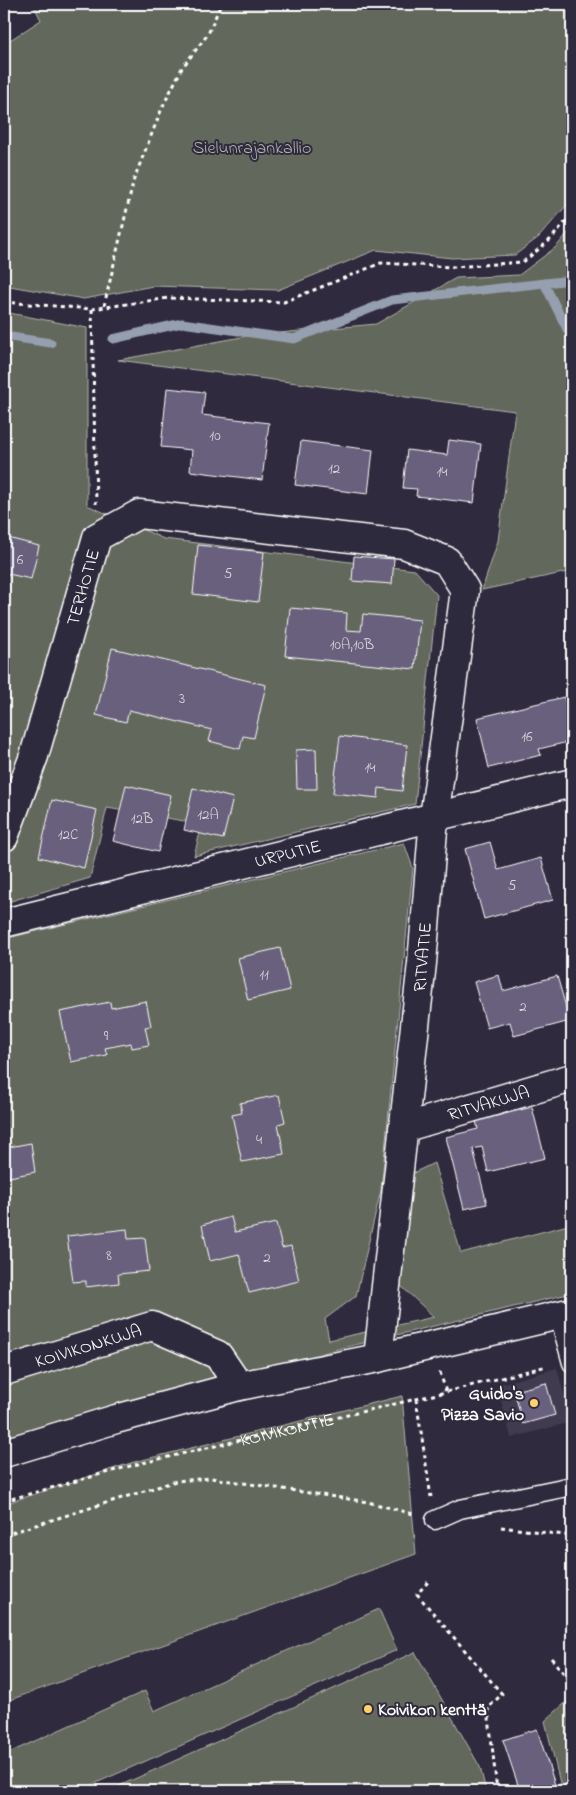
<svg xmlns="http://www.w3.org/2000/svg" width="576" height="1795" font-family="'Indie Flower',sans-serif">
<rect width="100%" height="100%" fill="#2f2a3d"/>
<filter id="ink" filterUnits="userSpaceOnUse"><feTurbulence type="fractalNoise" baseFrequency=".02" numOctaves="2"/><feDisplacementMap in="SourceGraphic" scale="10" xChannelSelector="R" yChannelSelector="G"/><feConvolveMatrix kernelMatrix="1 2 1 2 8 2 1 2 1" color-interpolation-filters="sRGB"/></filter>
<g filter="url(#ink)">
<path fill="#403a50" d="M 557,1368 L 572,1422 L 511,1438 L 497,1385 Z"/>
<g fill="#63685b" stroke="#b1b4ad">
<path d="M 33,4 L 572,4 L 572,199 L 539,237 L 515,255 L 452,258 L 376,250 L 278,290 L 153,286 L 84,299 L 4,285 L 4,44 L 41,20 Z"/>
<path d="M 572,228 L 572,571 L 482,590 L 498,541 L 515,411 L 118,360 L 247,336 L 376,324 L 456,278 L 519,275 L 556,247 Z"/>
<path d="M 4,312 L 87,328 L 87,505 L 164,539 L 415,570 L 437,595 L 415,804 L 194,856 L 202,824 L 107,808 L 90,878 L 4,903 Z"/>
<path d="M 404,843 L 413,868 L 381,1190 L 356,1296 L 325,1319 L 329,1340 L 434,1317 L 400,1285 L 413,1173 L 434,1163 L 461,1253 L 572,1224 L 572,1293 L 334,1350 L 4,1443 L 4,939 Z"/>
<path d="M 402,1396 L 416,1554 L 4,1702 L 4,1504 L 134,1462 Z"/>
<path d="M 379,1609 L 397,1650 L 78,1791 L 4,1791 L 4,1755 L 145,1691 L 154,1711 Z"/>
<path d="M 415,1652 L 480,1767 L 486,1791 L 108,1791 Z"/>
<path d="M 572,1697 L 572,1791 L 562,1791 L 545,1721 Z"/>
</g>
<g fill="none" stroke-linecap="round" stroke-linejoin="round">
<g stroke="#969faf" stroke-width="9">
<path d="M 544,283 L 572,339"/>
<path d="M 4,336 L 51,343"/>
<path d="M 113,339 L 182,323 L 294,339 L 392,300 L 572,280"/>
</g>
</g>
<g fill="#67607d" stroke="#fff">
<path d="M 167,388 L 205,392 L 202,415 L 269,423 L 262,480 L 190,471 L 192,450 L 161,447 Z"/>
<path d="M 449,440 L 481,444 L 474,503 L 416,496 L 417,489 L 403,488 L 407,450 L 447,455 Z"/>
<path d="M 301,441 L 373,450 L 368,494 L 295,485 Z"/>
<path d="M 4,537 L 39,546 L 31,579 L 4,573 Z"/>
<path d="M 198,545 L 264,552 L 258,602 L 193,594 Z"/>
<path d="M 354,556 L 394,559 L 392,584 L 352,581 Z"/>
<path d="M 290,608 L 347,613 L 346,630 L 361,631 L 363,614 L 420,620 L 415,669 L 285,656 Z"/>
<path d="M 112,648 L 266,685 L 254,738 L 243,736 L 240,749 L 209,741 L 212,730 L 129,710 L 126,722 L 96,715 Z"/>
<path d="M 564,697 L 572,732 L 572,741 L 539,749 L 541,755 L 489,768 L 477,718 Z"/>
<path d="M 340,736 L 407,745 L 402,791 L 379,788 L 378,798 L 333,793 Z"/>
<path d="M 316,749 L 317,789 L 297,789 L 296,750 Z"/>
<path d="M 126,785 L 171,795 L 158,852 L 113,841 Z"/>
<path d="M 193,788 L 233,798 L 223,839 L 184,830 Z"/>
<path d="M 52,800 L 97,810 L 84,868 L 39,857 Z"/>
<path d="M 490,842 L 498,870 L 541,858 L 553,900 L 484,919 L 465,849 Z"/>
<path d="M 280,948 L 290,990 L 248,1000 L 238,958 Z"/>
<path d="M 499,975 L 503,991 L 557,976 L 570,1021 L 514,1036 L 510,1022 L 487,1028 L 474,982 Z"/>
<path d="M 146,1001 L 151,1026 L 145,1027 L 149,1045 L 132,1048 L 131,1043 L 105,1048 L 107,1055 L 71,1062 L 60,1012 L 110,1002 L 111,1008 Z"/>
<path d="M 279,1095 L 285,1122 L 278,1124 L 284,1154 L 242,1162 L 232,1115 L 242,1113 L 240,1103 Z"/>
<path d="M 532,1107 L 545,1158 L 488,1172 L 482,1147 L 473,1149 L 487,1204 L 464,1209 L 446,1137 L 478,1129 L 476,1121 Z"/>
<path d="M 31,1143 L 35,1172 L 4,1178 L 4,1148 Z"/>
<path d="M 231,1217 L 235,1232 L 276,1223 L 282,1248 L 291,1246 L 299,1281 L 249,1293 L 239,1254 L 210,1261 L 202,1225 Z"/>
<path d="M 127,1229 L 128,1239 L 145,1238 L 149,1271 L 118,1274 L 119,1283 L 86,1287 L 86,1281 L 73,1282 L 67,1236 Z"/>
<path d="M 546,1383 L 555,1415 L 523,1424 L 514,1391 Z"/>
<path d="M 537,1729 L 557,1791 L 520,1791 L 503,1740 Z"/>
</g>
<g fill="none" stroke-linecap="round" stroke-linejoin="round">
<g stroke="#fff" stroke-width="21">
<g id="lane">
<path d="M 559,1316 L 572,1363"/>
<path d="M 435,1520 L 460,1509 L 572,1486"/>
</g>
</g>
<g stroke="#fff" stroke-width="31">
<g id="street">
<path id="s2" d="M 4,837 L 34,756 L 97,537 L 139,514 L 404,544 L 447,561 L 465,590 L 434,818 L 422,963 L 378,1358"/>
<path id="s3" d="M 4,923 L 572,783"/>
<path id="s4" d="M 403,1128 L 572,1078"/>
<path id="s5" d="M 4,1371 L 152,1326 L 218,1355 L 239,1386"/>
</g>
</g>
<g stroke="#fff" stroke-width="31">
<path id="secondary" d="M 4,1453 L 116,1419 L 239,1386 L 378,1358 L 572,1312"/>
</g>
<g stroke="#fff" stroke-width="3" stroke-dasharray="4 4" stroke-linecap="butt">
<path d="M 4,302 L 92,309 L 169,298 L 284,302 L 381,263 L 454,267 L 523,262 L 549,241 L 572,214"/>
<path d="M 104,306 L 134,179 L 162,108 L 182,68 L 208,34 L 221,4"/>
<path d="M 92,309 L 96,504"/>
<path d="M 440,1372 L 446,1392"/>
<path d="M 416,1399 L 431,1497"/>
<path id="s1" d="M 4,1501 L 134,1465 L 446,1392 L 547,1366"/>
<path d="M 501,1527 L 572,1536"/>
<path d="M 4,1535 L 176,1481 L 211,1478 L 368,1502 L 413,1514"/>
<path d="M 428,1582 L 417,1594 L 502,1694 L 488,1708 L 497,1791"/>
<path d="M 551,1658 L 572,1683"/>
</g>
<use href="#lane" stroke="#2f2a3d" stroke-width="18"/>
<use href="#street" stroke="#2f2a3d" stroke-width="28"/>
<use href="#secondary" stroke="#2f2a3d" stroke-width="28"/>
</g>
</g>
<g fill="#ffd166" stroke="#2f2a3d" stroke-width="2">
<circle cx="534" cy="1403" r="5"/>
<circle cx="368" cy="1709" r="5"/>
</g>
<g text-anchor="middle" stroke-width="4" stroke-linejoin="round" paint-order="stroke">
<g font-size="15" fill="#d9d7de">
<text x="215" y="440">10</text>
<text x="334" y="473">12</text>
<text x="442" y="476">14</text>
<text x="20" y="564">6</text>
<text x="228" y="578">5</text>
<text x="352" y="649">10A,10B</text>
<text x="182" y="703">3</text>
<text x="527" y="741">16</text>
<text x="370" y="772">14</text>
<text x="208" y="819">12A</text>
<text x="142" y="823">12B</text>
<text x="68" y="839">12C</text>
<text x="512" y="890">5</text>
<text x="264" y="979">11</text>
<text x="523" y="1011">2</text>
<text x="106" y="1040">9</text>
<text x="259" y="1144">4</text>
<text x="109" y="1260">8</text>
<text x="267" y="1262">2</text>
</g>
<g font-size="18" fill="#b1b4ad" stroke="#2f2a3d">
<text x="252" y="153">Sielunrajankallio</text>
</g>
<g font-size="18" fill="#fff" stroke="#2f2a3d">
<text dy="6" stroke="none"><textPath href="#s2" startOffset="262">TERHOTIE</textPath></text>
<text dy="6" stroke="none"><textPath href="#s3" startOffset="292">URPUTIE</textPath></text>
<text transform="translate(422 957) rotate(-85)" y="6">RITVATIE</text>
<text dy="6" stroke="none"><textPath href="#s4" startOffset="89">RITVAKUJA</textPath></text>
<text dy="6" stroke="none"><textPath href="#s5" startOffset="88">KOIVIKONKUJA</textPath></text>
<text dy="6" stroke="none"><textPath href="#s1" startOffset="292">KOIVIKONTIE</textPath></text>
</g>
<g font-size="18" font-weight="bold" fill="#fff" stroke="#2f2a3d" text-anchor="end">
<text x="524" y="1399">Guido's<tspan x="524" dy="21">Pizza Savio</tspan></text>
<text x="378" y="1715" text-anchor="start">Koivikon kenttä</text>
</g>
</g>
<rect width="576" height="1795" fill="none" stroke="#2f2a3d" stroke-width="20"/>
<rect x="10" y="10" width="556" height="1775" fill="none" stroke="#fff" stroke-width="2" filter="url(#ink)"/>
</svg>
